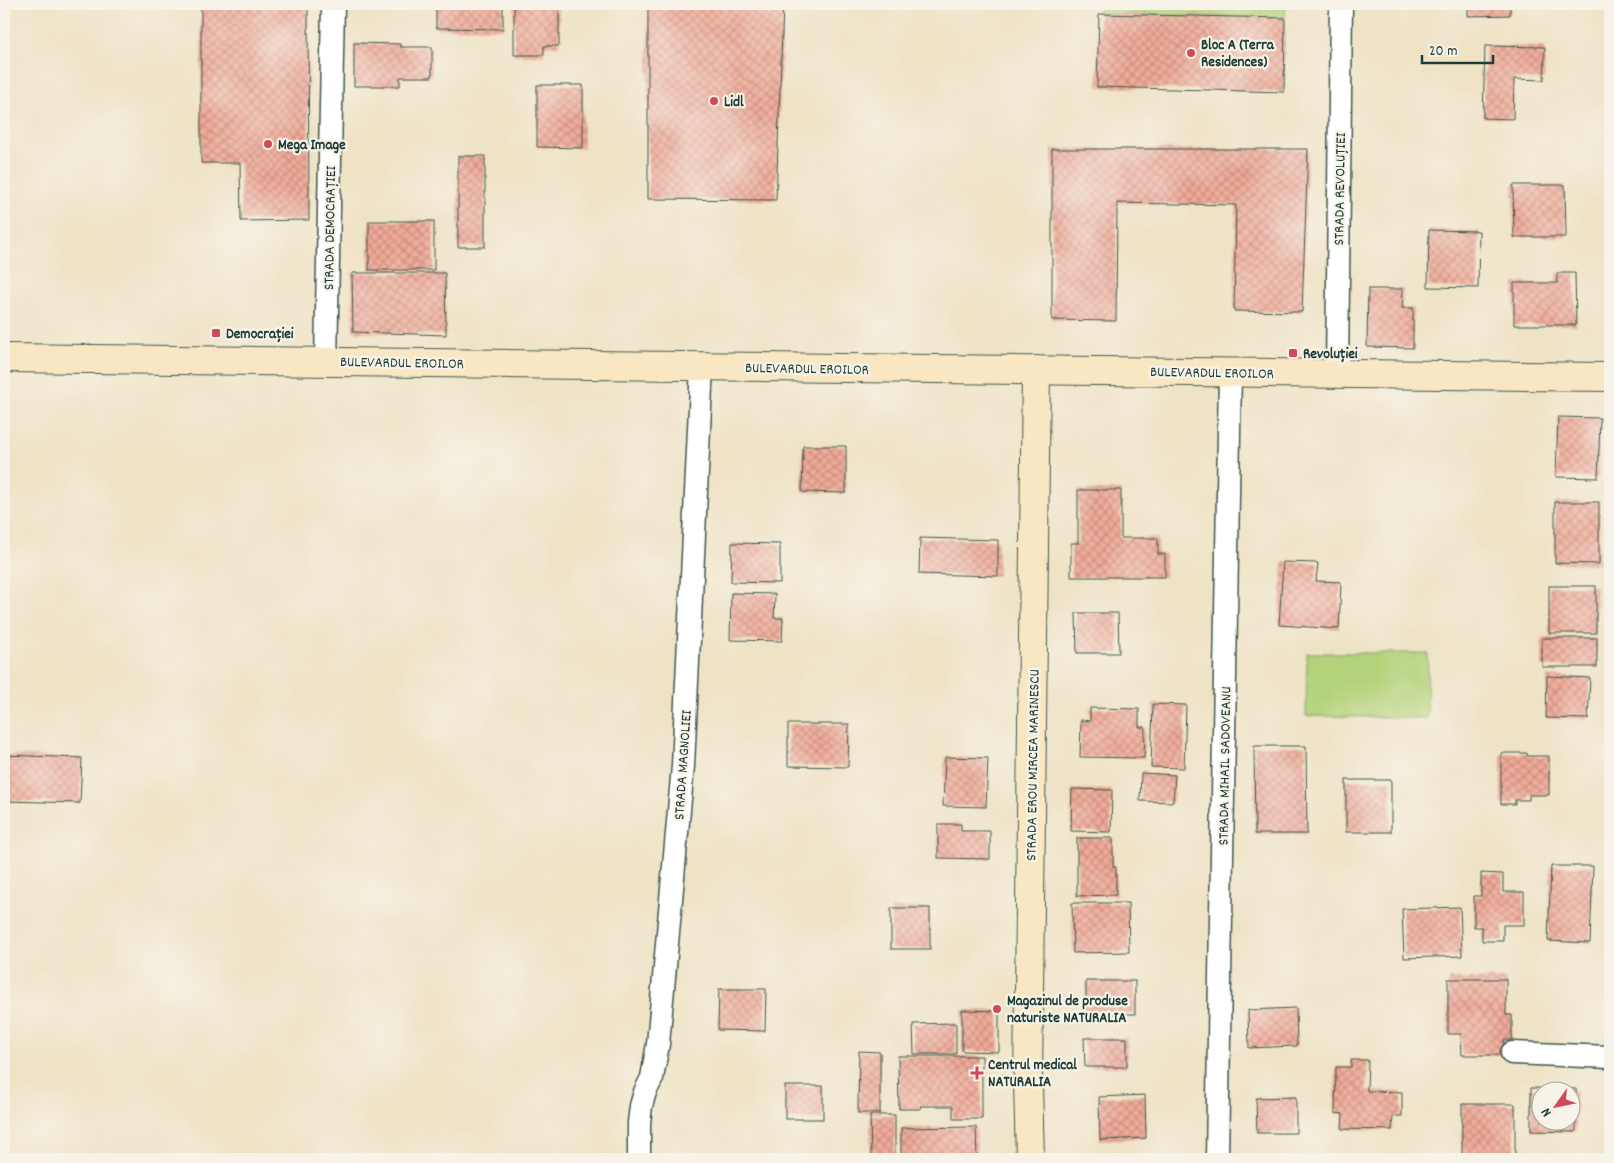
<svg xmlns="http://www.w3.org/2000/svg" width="1614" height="1163" font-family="Dekko,sans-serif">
<defs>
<pattern id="building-cross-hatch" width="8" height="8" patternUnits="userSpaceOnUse" patternTransform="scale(1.25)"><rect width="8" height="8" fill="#f2ab99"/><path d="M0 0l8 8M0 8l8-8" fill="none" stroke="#c38c7e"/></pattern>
</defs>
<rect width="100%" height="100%" fill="#f7f3e8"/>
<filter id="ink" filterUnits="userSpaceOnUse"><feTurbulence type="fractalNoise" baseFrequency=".02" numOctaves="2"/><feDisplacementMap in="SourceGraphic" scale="10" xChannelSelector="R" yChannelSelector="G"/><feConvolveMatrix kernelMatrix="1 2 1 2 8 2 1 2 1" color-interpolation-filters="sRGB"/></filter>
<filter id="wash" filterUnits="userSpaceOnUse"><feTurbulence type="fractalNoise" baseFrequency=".0096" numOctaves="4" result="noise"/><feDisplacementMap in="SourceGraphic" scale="20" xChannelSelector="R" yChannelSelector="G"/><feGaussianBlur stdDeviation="1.12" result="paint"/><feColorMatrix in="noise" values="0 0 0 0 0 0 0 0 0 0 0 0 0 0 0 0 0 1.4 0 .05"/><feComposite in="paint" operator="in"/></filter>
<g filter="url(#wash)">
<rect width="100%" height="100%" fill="#efe3c6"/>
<g fill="#b4d279" stroke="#6a8856">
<path d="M 1099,4 L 1286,4 L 1285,18 L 1099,14 Z"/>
<path d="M 1307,653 L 1428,653 L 1427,718 L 1306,716 Z"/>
</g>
<g id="blocks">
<g fill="url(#building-cross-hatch)" fill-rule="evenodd">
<path d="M 201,4 L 308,4 L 309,220 L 241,221 L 240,163 L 201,163 Z"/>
<path d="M 436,4 L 503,4 L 503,29 L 436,28 Z"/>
<path d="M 514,4 L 544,4 L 544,6 L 559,6 L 559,46 L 544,46 L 544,55 L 514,55 Z"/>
<path d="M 648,4 L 783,4 L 776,200 L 648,199 Z"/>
<path d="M 1468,4 L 1510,4 L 1510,15 L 1468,16 Z"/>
<path d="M 1099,14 L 1285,18 L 1284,92 L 1097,87 Z"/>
<path d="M 354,43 L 400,44 L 400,47 L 432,47 L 432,77 L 400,77 L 400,86 L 354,86 Z"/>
<path d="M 1485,46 L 1545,47 L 1544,80 L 1514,79 L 1513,119 L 1483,118 Z"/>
<path d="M 537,85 L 583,85 L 583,148 L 537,147 Z"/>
<path d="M 1052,149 L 1308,149 L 1302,312 L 1234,311 L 1236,205 L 1117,203 L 1116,321 L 1052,320 Z"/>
<rect x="458" y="156" width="27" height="91"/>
<path d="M 1513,185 L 1565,185 L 1566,237 L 1514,237 Z"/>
<rect x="369" y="221" width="65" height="49"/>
<path d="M 1429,230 L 1479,231 L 1478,288 L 1428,287 Z"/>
<path d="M 352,273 L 445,273 L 446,335 L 353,332 Z"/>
<path d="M 1557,273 L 1575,273 L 1576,325 L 1514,325 L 1514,283 L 1557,283 Z"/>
<path d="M 1368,289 L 1403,289 L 1402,308 L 1413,308 L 1413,348 L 1367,347 Z"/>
<path d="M 1558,417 L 1600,418 L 1598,478 L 1556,477 Z"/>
<path d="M 803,446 L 846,446 L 846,493 L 802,492 Z"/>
<path d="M 1078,490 L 1121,490 L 1121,538 L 1158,538 L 1158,554 L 1165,554 L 1165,577 L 1071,577 L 1071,543 L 1078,543 Z"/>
<path d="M 1555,502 L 1599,502 L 1599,564 L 1555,563 Z"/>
<path d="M 920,538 L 998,540 L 998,576 L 919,574 Z"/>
<path d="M 732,543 L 780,544 L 780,583 L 731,582 Z"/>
<path d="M 1283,562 L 1318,563 L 1316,581 L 1341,582 L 1339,629 L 1279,625 Z"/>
<rect x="1549" y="586" width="47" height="47"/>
<path d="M 731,593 L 775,594 L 774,618 L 783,618 L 782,641 L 730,640 Z"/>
<path d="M 1076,613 L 1118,613 L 1119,653 L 1077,653 Z"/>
<rect x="1542" y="638" width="55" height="29"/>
<path d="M 1547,676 L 1590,678 L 1588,719 L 1546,718 Z"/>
<path d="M 1153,704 L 1186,705 L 1184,768 L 1151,767 Z"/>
<path d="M 1090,708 L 1139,709 L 1139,727 L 1145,727 L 1144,758 L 1080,757 L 1081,720 L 1090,721 Z"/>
<path d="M 788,724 L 849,724 L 848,767 L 788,766 Z"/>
<path d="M 1254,746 L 1306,746 L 1307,834 L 1255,834 Z"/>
<path d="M 1501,753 L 1527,753 L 1527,756 L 1549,756 L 1549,795 L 1529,795 L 1529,800 L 1515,800 L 1515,804 L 1501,804 Z"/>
<path d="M 4,755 L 82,758 L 80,803 L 4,801 Z"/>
<path d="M 945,757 L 988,758 L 986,807 L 943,806 Z"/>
<path d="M 1141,773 L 1175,775 L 1173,802 L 1140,801 Z"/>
<rect x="1346" y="780" width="45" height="52"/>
<path d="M 1072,789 L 1112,790 L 1111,832 L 1071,831 Z"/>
<path d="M 938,824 L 961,824 L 961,831 L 990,831 L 990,859 L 938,858 Z"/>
<path d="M 1077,838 L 1113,838 L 1113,867 L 1116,867 L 1116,895 L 1077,896 Z"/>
<path d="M 1551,866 L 1593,866 L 1590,943 L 1548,941 Z"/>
<path d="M 1481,873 L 1503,874 L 1503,892 L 1524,892 L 1524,925 L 1503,925 L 1503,941 L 1482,941 L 1482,927 L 1474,927 L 1474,896 L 1481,896 Z"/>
<path d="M 1072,903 L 1128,903 L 1129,952 L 1073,953 Z"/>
<path d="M 1460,907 L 1462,956 L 1404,958 L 1402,909 Z"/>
<rect x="891" y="908" width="39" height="41"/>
<path d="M 1448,979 L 1506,979 L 1506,1015 L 1512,1015 L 1512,1040 L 1504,1040 L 1504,1055 L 1462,1055 L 1461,1034 L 1448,1034 Z"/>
<rect x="1086" y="981" width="49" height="33"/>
<path d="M 719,989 L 766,989 L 765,1031 L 718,1030 Z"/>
<path d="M 1296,1008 L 1297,1046 L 1249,1048 L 1248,1010 Z"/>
<path d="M 962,1010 L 999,1011 L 999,1052 L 962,1051 Z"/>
<path d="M 956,1023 L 956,1054 L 914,1054 L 913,1024 Z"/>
<path d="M 1084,1038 L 1127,1038 L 1127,1067 L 1085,1067 Z"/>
<path d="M 859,1051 L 880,1052 L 880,1113 L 858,1113 Z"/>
<path d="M 898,1056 L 982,1056 L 982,1119 L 953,1119 L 953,1106 L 920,1106 L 921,1109 L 899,1109 Z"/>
<path d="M 1351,1060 L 1368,1060 L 1367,1091 L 1402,1092 L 1402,1116 L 1393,1116 L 1392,1130 L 1342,1129 L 1343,1114 L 1335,1113 L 1336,1067 L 1351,1067 Z"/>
<rect x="785" y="1086" width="38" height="33"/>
<path d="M 1531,1088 L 1576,1089 L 1576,1132 L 1531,1131 ZM 1542,1090 L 1572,1090 L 1572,1120 L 1542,1120 Z"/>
<path d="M 1145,1095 L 1146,1138 L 1100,1140 L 1099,1097 Z"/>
<path d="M 1296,1097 L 1296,1133 L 1257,1133 L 1256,1098 Z"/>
<path d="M 1462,1104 L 1515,1104 L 1515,1159 L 1476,1159 L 1476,1156 L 1462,1156 Z"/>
<path d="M 870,1115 L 895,1115 L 895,1159 L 871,1159 Z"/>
<path d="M 976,1127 L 977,1159 L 901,1159 L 901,1128 Z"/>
</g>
</g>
</g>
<g filter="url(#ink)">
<use href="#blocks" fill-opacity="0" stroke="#3e564a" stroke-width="1"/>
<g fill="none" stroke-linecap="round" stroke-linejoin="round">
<g stroke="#3e564a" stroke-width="25">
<g id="street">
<path d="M 326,362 L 333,4"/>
<path d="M 1337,374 L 1341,4"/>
<path d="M 1512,1053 L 1610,1057"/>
<path d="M 639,1159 L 639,1123 L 641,1106 L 645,1092 L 652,1078 L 658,1044 L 683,766 L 702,366"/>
<path d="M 1217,1159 L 1230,372"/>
</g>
</g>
<g stroke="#3e564a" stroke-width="30">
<g id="secondary">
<path d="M 4,358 L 1610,377"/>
<path d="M 1030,1159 L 1028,1084 L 1036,370"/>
</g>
</g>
<use href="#street" stroke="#fff" stroke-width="22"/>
<use href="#secondary" stroke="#f9e7c3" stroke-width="28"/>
</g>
</g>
<g fill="#d1495b" stroke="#f7f3e8" stroke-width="2">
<circle cx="1191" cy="53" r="5"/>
<circle cx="714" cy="101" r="5"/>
<circle cx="268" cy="144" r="5"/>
<rect x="211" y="328" width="10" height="10" rx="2.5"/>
<rect x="1288" y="348" width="10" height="10" rx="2.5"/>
<circle cx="997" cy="1009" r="5"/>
<path d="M974.5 1065.5h5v5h5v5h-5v5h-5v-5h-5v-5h5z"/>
</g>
<g text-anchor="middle" stroke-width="4.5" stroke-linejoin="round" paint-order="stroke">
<g font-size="15" font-weight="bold" fill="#1f3d34" stroke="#f7f3e8" text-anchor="start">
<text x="1201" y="49">Bloc A (Terra<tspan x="1201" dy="17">Residences)</tspan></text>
<text x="724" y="106">Lidl</text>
<text x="278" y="149">Mega Image</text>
<text x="226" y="338">Democrației</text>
<text x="1303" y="358">Revoluției</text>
<text x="1007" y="1005">Magazinul de produse<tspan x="1007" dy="17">naturiste NATURALIA</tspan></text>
<text x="988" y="1069">Centrul medical<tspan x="988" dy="17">NATURALIA</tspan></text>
</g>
<g font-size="15" fill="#1f3d34" stroke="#f7f3e8">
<text transform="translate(1339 189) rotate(-89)" y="5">STRADA REVOLUȚIEI</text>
<text transform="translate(329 228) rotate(-89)" y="5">STRADA DEMOCRAȚIEI</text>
<text transform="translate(402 362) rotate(1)" y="5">BULEVARDUL EROILOR</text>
<text transform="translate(807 368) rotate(1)" y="5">BULEVARDUL EROILOR</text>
<text transform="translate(1212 372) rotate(1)" y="5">BULEVARDUL EROILOR</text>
<text transform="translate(682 765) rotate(-86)" y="5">STRADA MAGNOLIEI</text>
<text transform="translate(1032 765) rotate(-89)" y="5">STRADA EROU MIRCEA MARINESCU</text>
<text transform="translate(1224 766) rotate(-89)" y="5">STRADA MIHAIL SADOVEANU</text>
</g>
</g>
<rect width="1614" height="1163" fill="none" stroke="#f7f3e8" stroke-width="20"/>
<g transform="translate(1556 1106) rotate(237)"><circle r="24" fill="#f7f3e8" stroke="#a1aaa0"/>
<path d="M0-4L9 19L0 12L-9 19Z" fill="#d1495b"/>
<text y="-8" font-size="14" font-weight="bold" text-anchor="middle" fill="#1f3d34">N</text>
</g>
<path d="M1422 55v8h71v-8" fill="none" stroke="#1f3d34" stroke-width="2.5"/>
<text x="1429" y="55" font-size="15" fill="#1f3d34" stroke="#f7f3e8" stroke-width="4" paint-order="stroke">20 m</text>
</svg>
